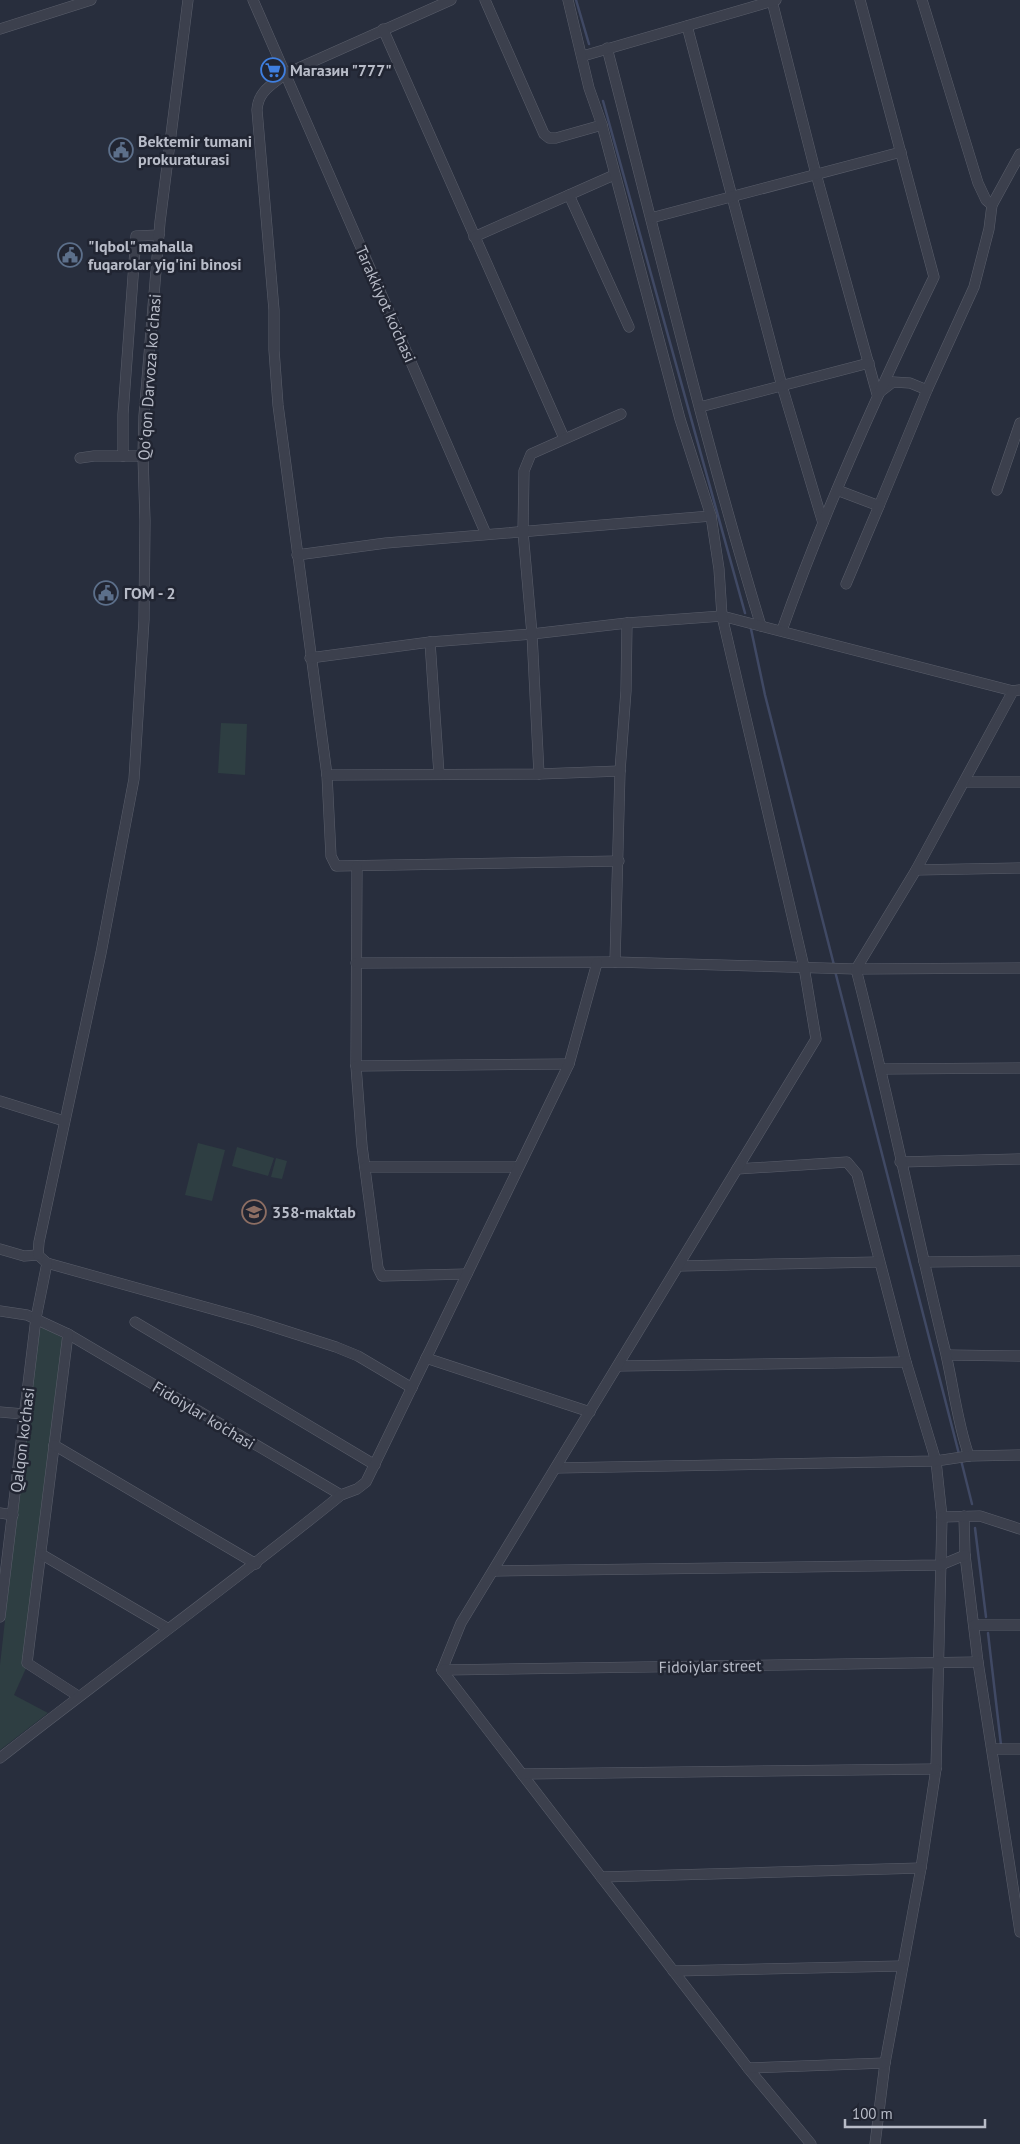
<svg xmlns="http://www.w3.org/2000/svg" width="1020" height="2144" font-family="'PT Sans',sans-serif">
<rect width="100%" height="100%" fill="#282e3d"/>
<g fill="#2e3e42">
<path d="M 221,723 L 247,724 L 245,775 L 218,773 Z"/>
<path d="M 198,1143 L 225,1150 L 212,1201 L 185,1195 Z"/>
<path d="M 237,1147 L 274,1158 L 268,1176 L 232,1166 Z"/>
<path d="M 276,1158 L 287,1161 L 282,1179 L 271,1177 Z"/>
<path d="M 42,1327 L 63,1338 L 27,1666 L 14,1695 L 48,1713 L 0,1750 L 0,1665 L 37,1334 Z"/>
</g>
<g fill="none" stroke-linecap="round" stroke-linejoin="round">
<g stroke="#404964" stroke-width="2.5">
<path d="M 576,0 L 589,44"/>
<path d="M 603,101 L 745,613"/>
<path d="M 751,629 L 765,695 L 834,965"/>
<path d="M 835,971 L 959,1454"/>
<path d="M 961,1460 L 972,1504"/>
<path d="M 975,1528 L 986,1617"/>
<path d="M 988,1633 L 1001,1745"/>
</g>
<g stroke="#5a5e6b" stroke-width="11">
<g id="minor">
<path d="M 253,0 L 486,534"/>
<path d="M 451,0 L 285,74 C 272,85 258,91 257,110 L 274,310 L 274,350 L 278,405 L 327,775 L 331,856 L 336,866 L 619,861"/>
<path d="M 485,0 L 544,134 L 549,138 L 556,138 L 602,125"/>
<path d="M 922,0 L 978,183 L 986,200 L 992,205"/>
<path d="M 772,1 L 816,174 L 877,394"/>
<path d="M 687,26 L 782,386 L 823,523"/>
<path d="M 0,29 L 91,0"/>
<path d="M 383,29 L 564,438"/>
<path d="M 607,48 C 657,240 703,435 761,626"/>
<path d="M 583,56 L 776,0"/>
<path d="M 569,195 L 629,327"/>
<path d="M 651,218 L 901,152"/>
<path d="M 474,237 L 614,175"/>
<path d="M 880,392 L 893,382 L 910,383 L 927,390"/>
<path d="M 700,407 L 869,363"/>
<path d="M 123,456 L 123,414 L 136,236 L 159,235"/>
<path d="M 80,458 L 94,456 L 143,456"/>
<path d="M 837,490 L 879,506 L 927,390 L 974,287 L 989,229 L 992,205 L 1020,154"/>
<path d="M 997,490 L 1020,423"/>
<path d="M 297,555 L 386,543 L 711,516"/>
<path d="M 846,584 L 879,506"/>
<path d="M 782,630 C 825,509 878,392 934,277 L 860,0"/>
<path d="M 430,642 L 439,774"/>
<path d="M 310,658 L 430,642 L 532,634 L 627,623 L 722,616 L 1013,691 L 1019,690"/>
<path d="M 539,774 L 532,634 L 523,532 L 524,471 L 531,454 L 621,414"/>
<path d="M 327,775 L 539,774 L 620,771"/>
<path d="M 965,782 L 1020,782"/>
<path d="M 357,866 L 356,1066 L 362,1146 L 378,1268 L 382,1276 L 467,1274"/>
<path d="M 916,870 L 1020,868"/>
<path d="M 615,962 L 620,771 L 626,691 L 627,623"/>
<path d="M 356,963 L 615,962 L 856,969 L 1020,968"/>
<path d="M 356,1066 L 569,1064"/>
<path d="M 882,1069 L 1020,1068"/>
<path d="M 0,1101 L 64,1121"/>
<path d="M 900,1162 L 1020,1159"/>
<path d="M 365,1167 L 518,1167"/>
<path d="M 737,1169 L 847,1162 L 857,1174 L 906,1362 L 936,1461 L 942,1517 L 936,1769 L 921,1868 L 885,2063 L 875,2144"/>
<path d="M 0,1249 L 24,1256 L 38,1255 L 47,1263 L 255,1321 L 336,1347 L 358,1356 L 412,1388"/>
<path d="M 38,1255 L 39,1242 L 101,953 L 134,779 L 144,620 L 145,521 L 143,456 L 144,416 L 160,222 L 188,0"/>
<path d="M 924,1262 L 1020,1261"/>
<path d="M 679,1266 L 879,1262"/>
<path d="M 0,1311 L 27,1315 L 68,1334 L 341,1495"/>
<path d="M 135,1322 L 375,1465"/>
<path d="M 68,1334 L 27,1663 L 78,1696"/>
<path d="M 947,1355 L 1020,1356"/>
<path d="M 426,1358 L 590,1412"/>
<path d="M 618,1366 L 906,1362"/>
<path d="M 0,1412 L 24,1414"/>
<path d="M 54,1445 L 256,1564"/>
<path d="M 969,1456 C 956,1419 953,1380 943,1342 C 913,1218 888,1093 856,969 L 916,870 L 1013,691"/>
<path d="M 556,1468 L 936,1461 L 969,1456 L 1020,1455"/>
<path d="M 0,1513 L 13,1515"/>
<path d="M 964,1516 L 965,1555 L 978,1662 L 1020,1932"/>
<path d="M 942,1517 L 980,1516 L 1020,1529"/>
<path d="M 41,1554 L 167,1628"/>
<path d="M 494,1571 L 941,1565 L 965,1555"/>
<path d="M 0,1617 L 36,1318 L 47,1263"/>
<path d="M 974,1625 L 1020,1625"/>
<path d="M 442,1670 L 461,1623 L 816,1039 L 804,967 L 722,616 L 719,569 L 711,516 L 680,419 L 602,125 L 589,88 L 568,0"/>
<path d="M 442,1670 L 748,2068 L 811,2144"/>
<path d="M 442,1670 L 978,1662"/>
<path d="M 992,1749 L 1020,1749"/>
<path d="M 0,1758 C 113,1669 229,1586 341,1495 L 357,1489 L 366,1482 L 569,1064 L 597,963"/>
<path d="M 522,1774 L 936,1769"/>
<path d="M 601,1877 L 921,1868"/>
<path d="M 673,1971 L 902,1966"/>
<path d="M 748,2068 L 885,2063"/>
</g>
</g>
<use href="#minor" stroke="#3c404d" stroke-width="10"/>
</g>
<defs>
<g id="supermarket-ring" transform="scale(1.25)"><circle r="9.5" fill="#212532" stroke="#3f7fe0" stroke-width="1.5"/><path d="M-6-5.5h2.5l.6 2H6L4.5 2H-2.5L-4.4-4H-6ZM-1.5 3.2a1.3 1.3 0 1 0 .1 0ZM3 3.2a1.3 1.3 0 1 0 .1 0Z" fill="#3f7fe0"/></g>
<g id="civic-ring" transform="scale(1.25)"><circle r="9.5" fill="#212532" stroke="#5c6f8a" stroke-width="1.5"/><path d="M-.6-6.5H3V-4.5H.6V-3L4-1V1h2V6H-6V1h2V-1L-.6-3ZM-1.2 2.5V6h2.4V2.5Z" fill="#5c6f8a"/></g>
<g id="school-ring" transform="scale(1.25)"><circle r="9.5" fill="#212532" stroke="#8d6e63" stroke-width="1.5"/><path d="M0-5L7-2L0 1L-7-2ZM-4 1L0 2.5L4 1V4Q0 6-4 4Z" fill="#8d6e63"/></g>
</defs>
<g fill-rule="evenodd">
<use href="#supermarket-ring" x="273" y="70"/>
<use href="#civic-ring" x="121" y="150"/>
<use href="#civic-ring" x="70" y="255"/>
<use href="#civic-ring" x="106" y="593"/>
<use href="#school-ring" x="254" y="1212"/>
</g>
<g text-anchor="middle" stroke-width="5" stroke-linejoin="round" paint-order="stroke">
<g font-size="16" font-weight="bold" fill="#b8bcc8" stroke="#212532" text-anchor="start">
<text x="290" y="76">Магазин "777"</text>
<text x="138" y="147">Bektemir tumani<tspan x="138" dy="18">prokuraturasi</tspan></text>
<text x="88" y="252">"Iqbol" mahalla<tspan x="88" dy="18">fuqarolar yig'ini binosi</tspan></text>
<text x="124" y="599">ГОМ - 2</text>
<text x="272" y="1218">358-maktab</text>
</g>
<g font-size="16" fill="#b8bcc8" stroke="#212532">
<text transform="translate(386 304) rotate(66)" y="6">Tarakkiyot ko'chasi</text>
<text transform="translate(149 377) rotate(-86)" y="6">Qoʻqon Darvoza koʻchasi</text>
<text transform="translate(204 1415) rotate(31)" y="6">Fidoiylar ko'chasi</text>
<text transform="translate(22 1440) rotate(-83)" y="6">Qalqon ko'chasi</text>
<text transform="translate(710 1666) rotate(-1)" y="6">Fidoiylar street</text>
</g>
</g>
<path d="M845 2119v8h140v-8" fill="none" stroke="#b8bcc8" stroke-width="2.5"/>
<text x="852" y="2119" font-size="15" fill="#b8bcc8" stroke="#212532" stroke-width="4" paint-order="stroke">100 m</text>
</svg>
